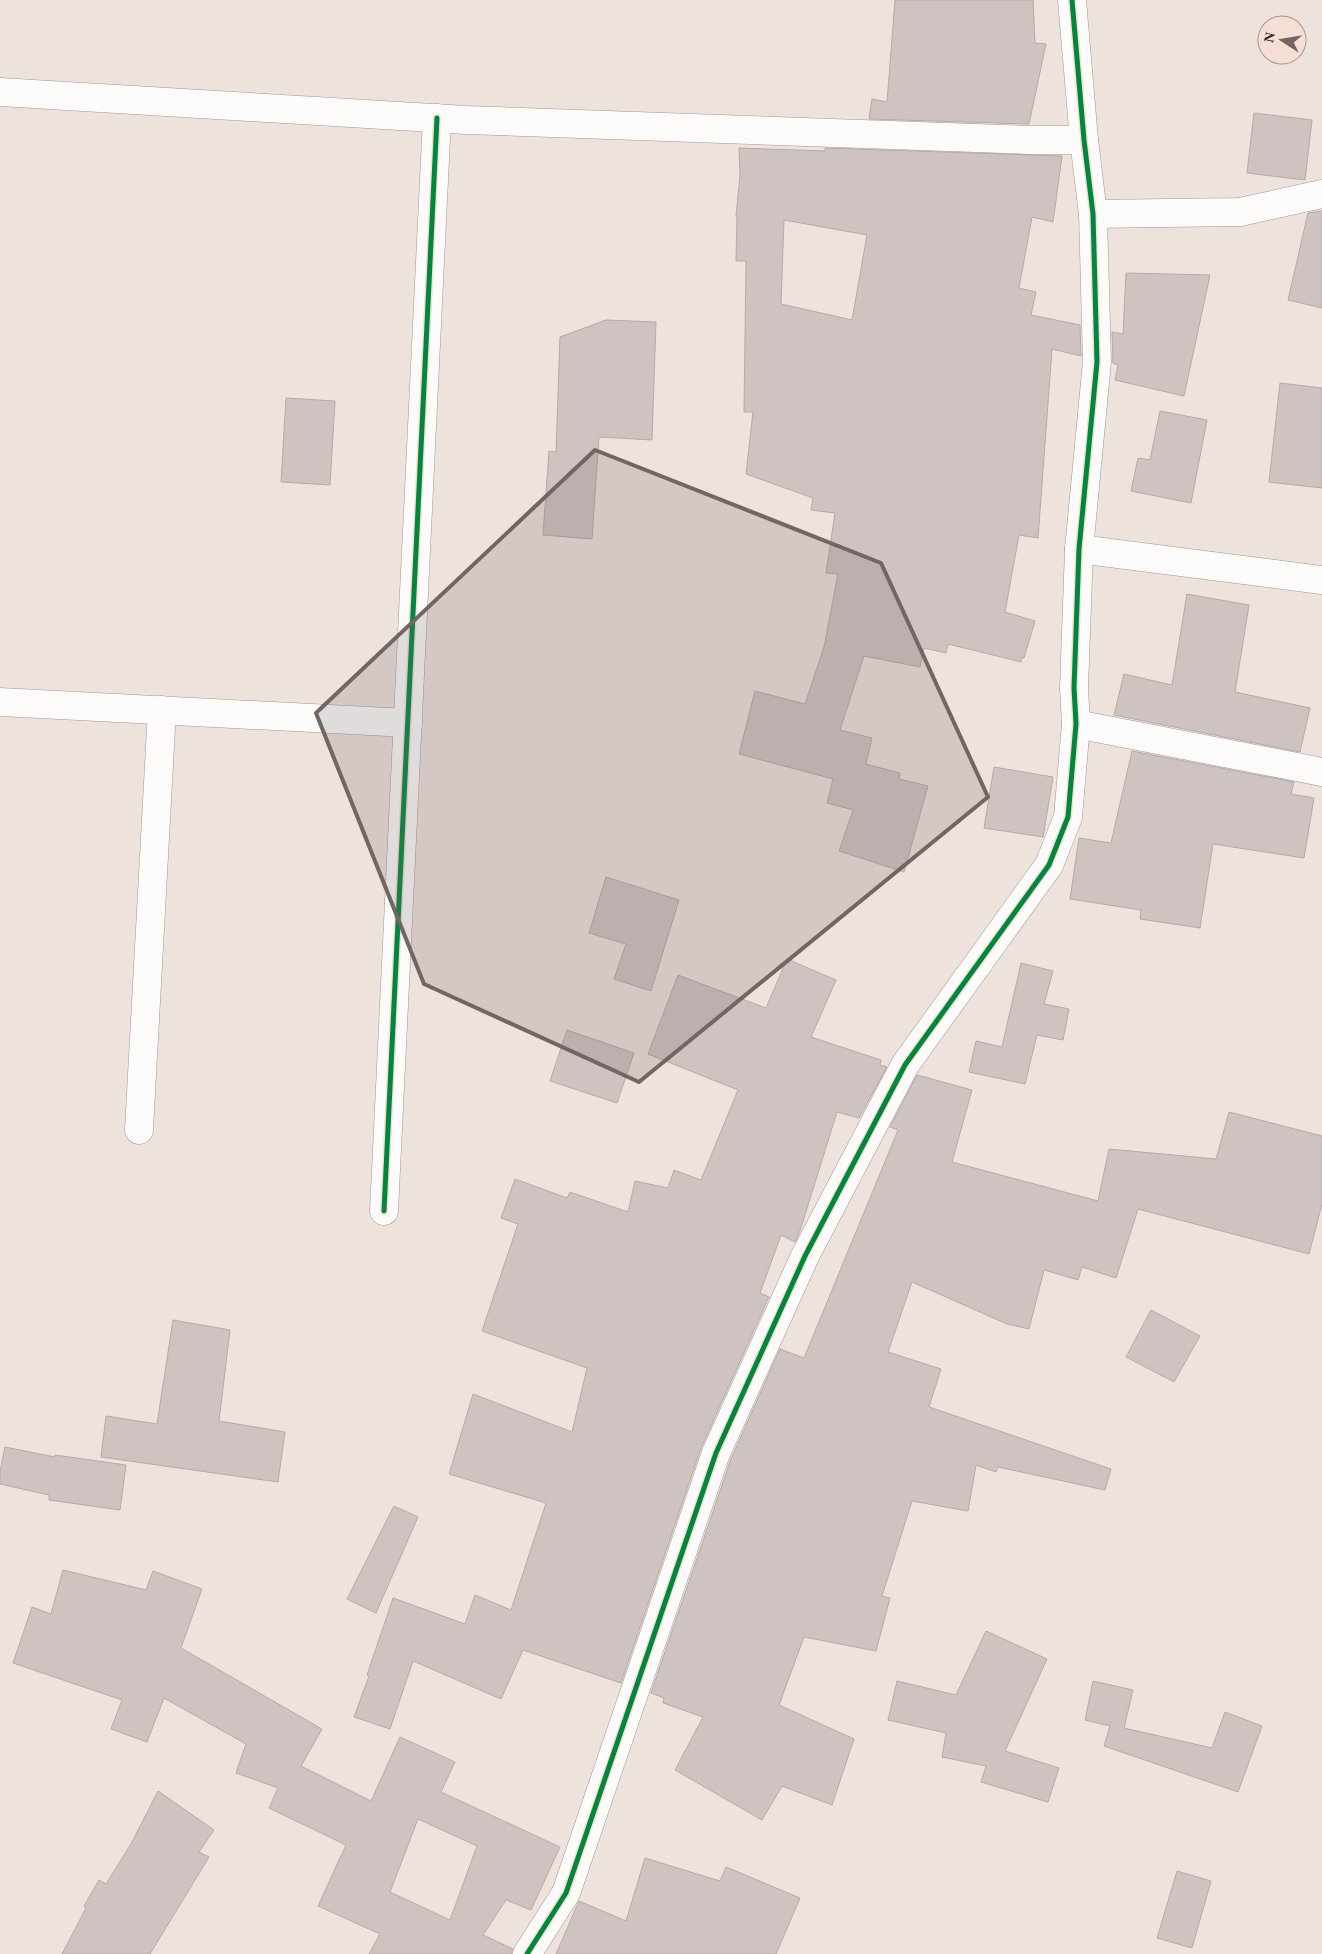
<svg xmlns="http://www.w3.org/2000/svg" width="1322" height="1954" font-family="Georgia,serif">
<rect width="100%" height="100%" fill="#eee2dd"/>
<g fill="#cec3c0" stroke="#b4aaa8" fill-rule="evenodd">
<path d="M 895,0 L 1033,0 L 1035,43 L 1046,44 L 1029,124 L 869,119 L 872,99 L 887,102 Z"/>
<path d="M 1254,113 L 1312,120 L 1305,180 L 1247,173 Z"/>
<path d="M 739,148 L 825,151 L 825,148 L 1062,156 L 1053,222 L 1032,217 L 1019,288 L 1036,292 L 1031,315 L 1080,325 L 1081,356 L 1052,349 L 1038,538 L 1019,535 L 1005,612 L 1035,621 L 1024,658 L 1022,657 L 1021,662 L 948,644 L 946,653 L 924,648 L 920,667 L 864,656 L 840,730 L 872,738 L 866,764 L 900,773 L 899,779 L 928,786 L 904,872 L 839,851 L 853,810 L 827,803 L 833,779 L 739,754 L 755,691 L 805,704 L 824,647 L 838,574 L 826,573 L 835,513 L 811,510 L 813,498 L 746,474 L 753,412 L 744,412 L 746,261 L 736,261 L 737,216 L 736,216 L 740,175 ZM 784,220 L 867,235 L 852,320 L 781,304 Z"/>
<path d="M 1320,211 L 1322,211 L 1322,308 L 1288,300 L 1308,213 Z"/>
<path d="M 1126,273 L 1210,275 L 1184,396 L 1115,380 L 1118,365 L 1113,363 L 1112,332 L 1123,334 Z"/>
<path d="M 606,320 L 656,322 L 652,440 L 599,437 L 592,539 L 543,535 L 549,451 L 556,452 L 560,337 Z"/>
<path d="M 1280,383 L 1322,388 L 1322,488 L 1269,482 Z"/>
<path d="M 286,398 L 335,401 L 330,485 L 281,482 Z"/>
<path d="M 1160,411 L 1207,420 L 1191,503 L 1131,491 L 1138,458 L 1150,460 Z"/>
<path d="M 1187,594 L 1249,605 L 1235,692 L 1310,708 L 1300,752 L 1114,715 L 1124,674 L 1172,685 Z"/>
<path d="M 1132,751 L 1294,782 L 1291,794 L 1314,798 L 1304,858 L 1213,844 L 1200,928 L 1140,919 L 1141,910 L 1070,899 L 1079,838 L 1111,843 Z"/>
<path d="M 994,767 L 1053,777 L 1043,837 L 984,828 Z"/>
<path d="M 606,877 L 679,900 L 651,991 L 614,979 L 626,944 L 589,933 Z"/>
<path d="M 787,959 L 836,980 L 811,1037 L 881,1060 L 880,1065 L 887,1067 L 859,1118 L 837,1112 L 800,1231 L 795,1242 L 781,1235 L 760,1293 L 769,1297 L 701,1448 L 621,1683 L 523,1650 L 501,1699 L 413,1661 L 390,1729 L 354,1717 L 369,1676 L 367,1675 L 393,1598 L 465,1624 L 475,1595 L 511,1610 L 546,1503 L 449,1474 L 473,1394 L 572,1432 L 587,1368 L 482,1331 L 518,1224 L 501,1218 L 515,1179 L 567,1198 L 570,1192 L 628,1212 L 635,1181 L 668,1188 L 674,1170 L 701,1180 L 738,1090 L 648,1054 L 678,975 L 766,1008 Z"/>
<path d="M 1021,963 L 1053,971 L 1044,1004 L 1069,1009 L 1063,1040 L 1037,1035 L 1025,1084 L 969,1072 L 976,1041 L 1002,1047 Z"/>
<path d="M 567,1030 L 634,1053 L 617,1103 L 550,1081 Z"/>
<path d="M 917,1075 L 972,1090 L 952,1162 L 1098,1201 L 1109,1149 L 1216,1159 L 1229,1112 L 1322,1136 L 1322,1204 L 1309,1254 L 1138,1209 L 1116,1278 L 1082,1267 L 1078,1280 L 1044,1270 L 1029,1329 L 1007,1324 L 912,1282 L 888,1352 L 941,1369 L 929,1407 L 1111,1469 L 1105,1490 L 998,1467 L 996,1472 L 976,1465 L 968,1511 L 912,1501 L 882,1596 L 890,1598 L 876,1651 L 804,1637 L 779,1705 L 854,1739 L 832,1805 L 782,1786 L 762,1820 L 675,1770 L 703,1717 L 663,1703 L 664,1698 L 651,1693 L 731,1459 L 780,1349 L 804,1358 L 898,1130 L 890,1127 Z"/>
<path d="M 1151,1310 L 1200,1336 L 1174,1382 L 1126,1357 Z"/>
<path d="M 173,1320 L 230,1330 L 219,1421 L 285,1432 L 278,1482 L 101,1457 L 106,1416 L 157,1424 Z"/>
<path d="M 5,1447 L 55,1457 L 55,1455 L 126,1465 L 120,1510 L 49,1500 L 49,1495 L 0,1484 L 0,1472 Z"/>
<path d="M 394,1506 L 418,1517 L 376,1613 L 347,1599 Z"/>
<path d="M 63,1570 L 146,1590 L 153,1571 L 202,1589 L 181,1648 L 322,1729 L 301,1766 L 371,1801 L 400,1737 L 455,1762 L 441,1792 L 560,1847 L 531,1910 L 506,1900 L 483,1935 L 513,1949 L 511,1954 L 369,1954 L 380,1934 L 318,1906 L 346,1845 L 269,1808 L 278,1788 L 236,1773 L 246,1744 L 164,1698 L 147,1742 L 111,1729 L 122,1700 L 13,1663 L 32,1607 L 51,1614 ZM 418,1819 L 477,1846 L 450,1920 L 390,1892 Z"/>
<path d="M 986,1631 L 1047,1659 L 1005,1751 L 1059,1768 L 1048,1802 L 981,1782 L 986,1766 L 942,1757 L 946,1733 L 888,1720 L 897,1681 L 956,1695 Z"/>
<path d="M 1093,1681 L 1133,1690 L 1124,1728 L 1212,1748 L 1225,1712 L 1262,1726 L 1238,1792 L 1104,1746 L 1110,1726 L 1085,1720 Z"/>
<path d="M 158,1791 L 214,1830 L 199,1852 L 209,1857 L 150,1954 L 62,1954 L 86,1908 L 84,1906 L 99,1880 L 106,1884 L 131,1844 Z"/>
<path d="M 645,1858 L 720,1881 L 726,1867 L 800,1898 L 776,1954 L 556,1954 L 579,1901 L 626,1921 Z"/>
<path d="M 1177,1871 L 1211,1881 L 1192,1948 L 1157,1938 Z"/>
</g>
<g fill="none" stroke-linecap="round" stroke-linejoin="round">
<g stroke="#a09794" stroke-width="29">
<g id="minor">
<path d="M 0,92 L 466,120 L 1029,140 L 1084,140"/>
<path d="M 1093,214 L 1240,212 L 1322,194"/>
<path d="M 1079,549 L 1322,580"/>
<path d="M 0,702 L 408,723"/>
<path d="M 1076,724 L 1322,772"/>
<path d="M 139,1130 L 162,710"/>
<path d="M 384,1211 L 437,118"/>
<path d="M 527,1954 L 566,1893 L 716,1453 L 805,1256 L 905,1065 L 1049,865 L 1068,817 L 1076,724 L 1074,688 L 1079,549 L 1097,362 L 1093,214 L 1084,140 L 1072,0"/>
</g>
</g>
<use href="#minor" stroke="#fcfbfa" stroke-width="28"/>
<g stroke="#f6ded5" stroke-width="8">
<g id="cycleway">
<path d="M 384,1211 L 437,118"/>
<path d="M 527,1954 L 566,1893 L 716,1453 L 805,1256 L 905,1065 L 1049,865 L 1068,817 L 1076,724 L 1074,688 L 1079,549 L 1097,362 L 1093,214 L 1084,140 L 1072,0"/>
</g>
</g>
<use href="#cycleway" stroke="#00873e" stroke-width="5"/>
</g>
<path fill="#716663" fill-opacity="0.2" stroke="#716663" stroke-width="4" stroke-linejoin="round" d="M 595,450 L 881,563 L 988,797 L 639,1082 L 424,984 L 316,713 Z"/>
<g transform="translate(1282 40) rotate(282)"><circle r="24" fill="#f6ded5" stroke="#a6948d"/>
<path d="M0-4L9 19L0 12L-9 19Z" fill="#716663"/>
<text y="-8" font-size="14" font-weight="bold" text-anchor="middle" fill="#2d2421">N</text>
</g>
</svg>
